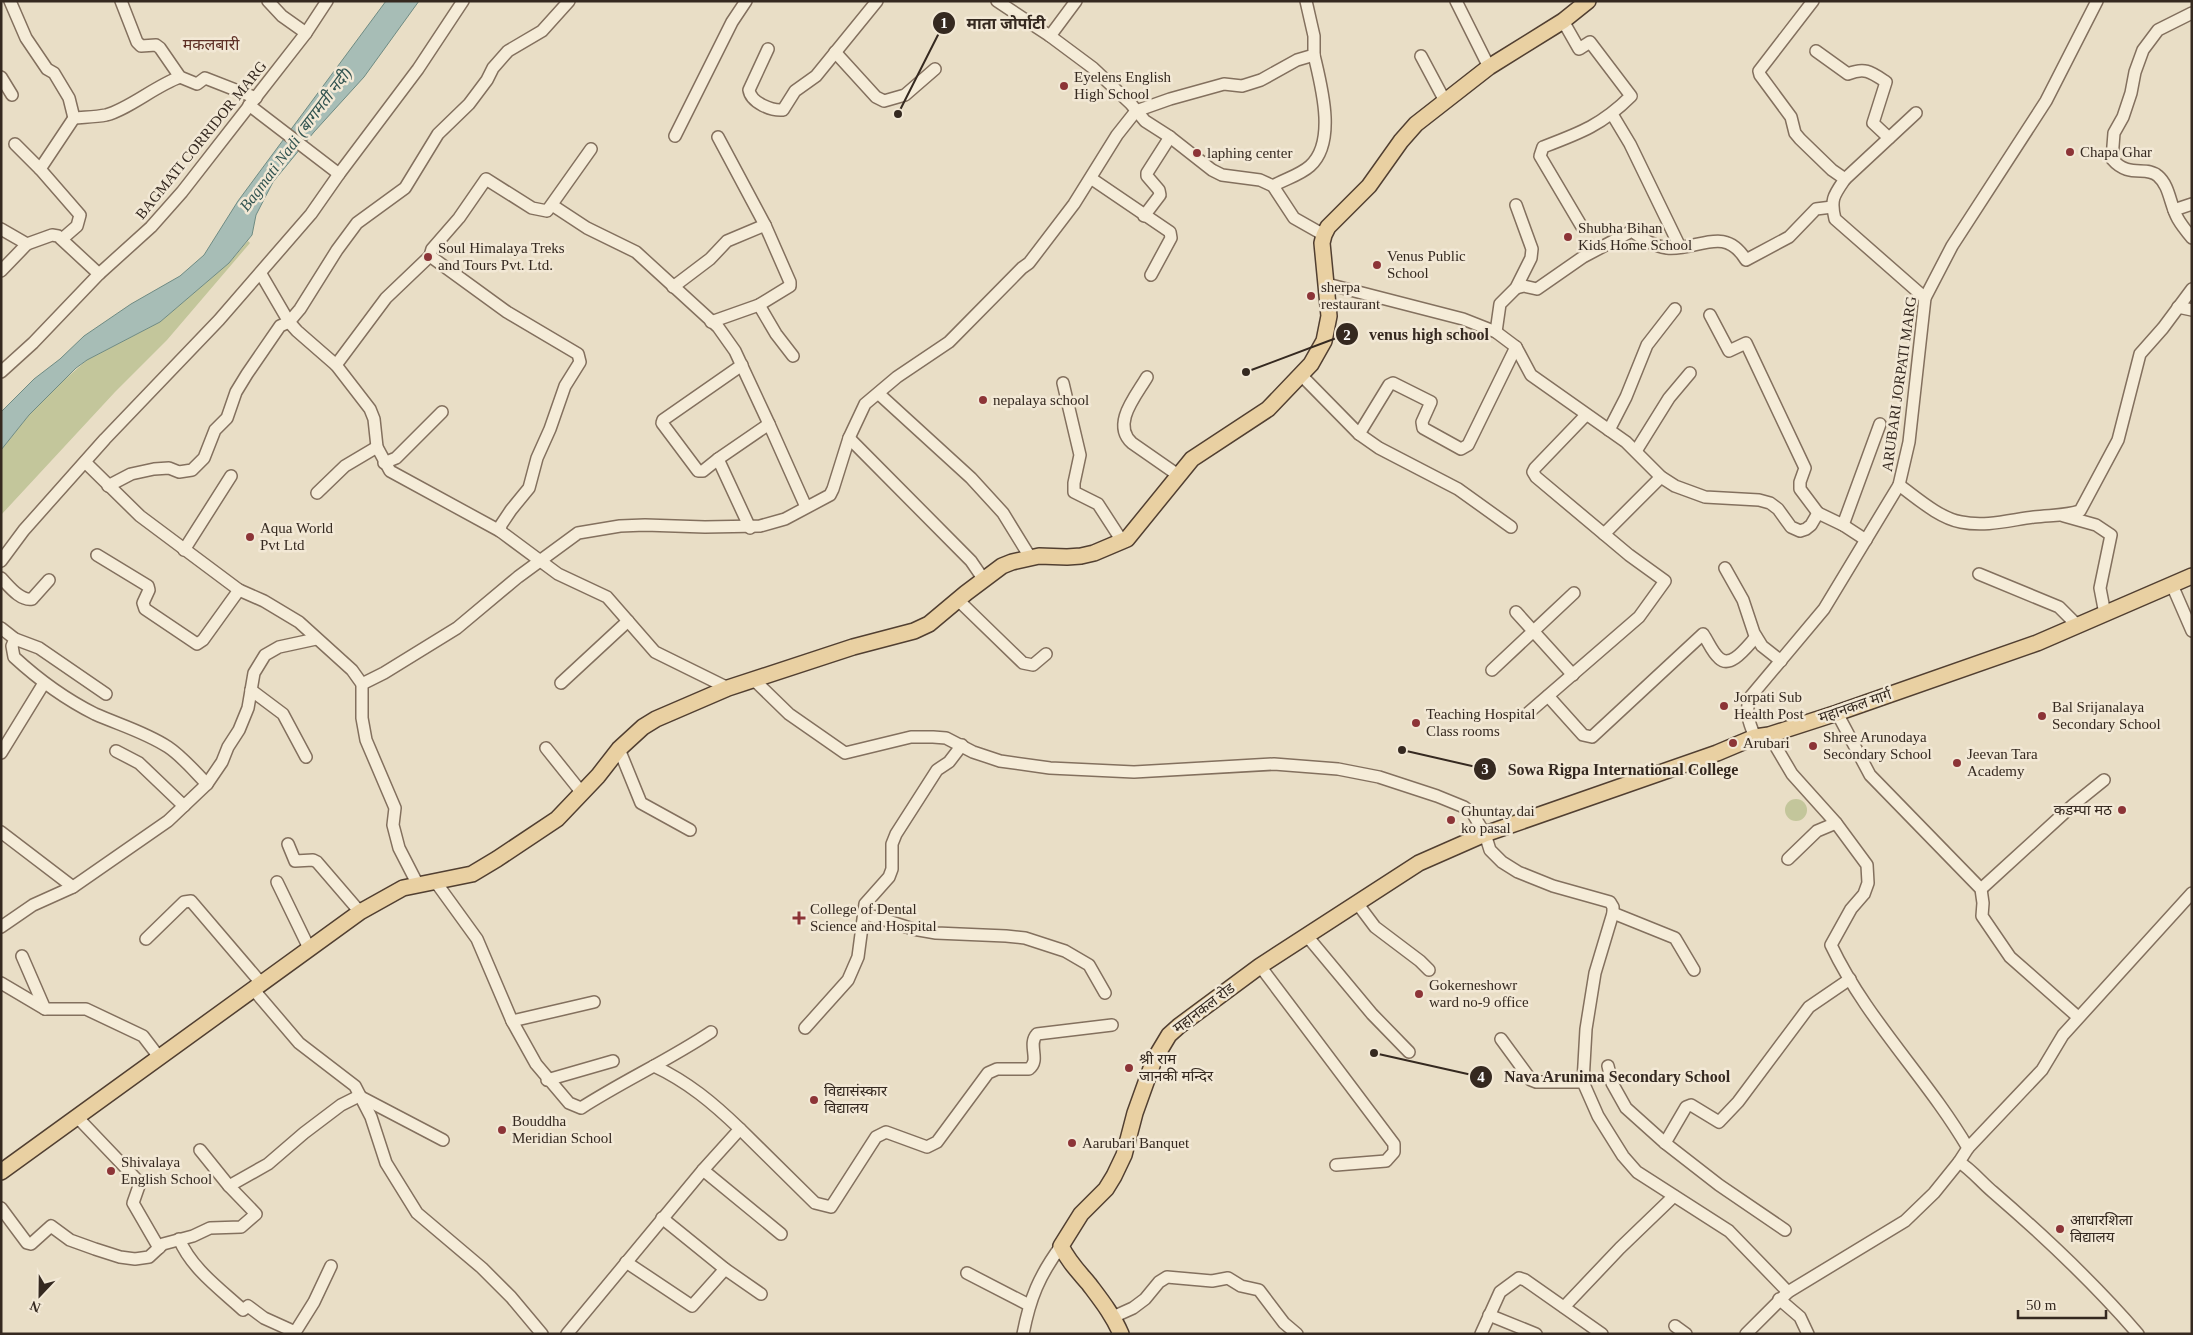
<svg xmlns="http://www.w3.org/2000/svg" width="2193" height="1335" font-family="'Times New Roman','Noto Sans Devanagari',serif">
<rect width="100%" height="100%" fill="#e9dec6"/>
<g fill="#c3c69b">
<path d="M 248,241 L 250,243 L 167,340 L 115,392 L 1,515 L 1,450 L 29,415 L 54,389 L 87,360 L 160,322 L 229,263 Z"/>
<circle cx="1796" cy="810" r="11"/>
</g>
<path fill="#a7bdb6" stroke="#6f8b83" d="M 386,1 L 419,1 L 364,77 L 314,132 L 273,182 L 256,215 L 252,235 L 229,263 L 160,322 L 87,360 L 76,368 L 29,415 L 1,450 L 1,412 L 34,379 L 60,359 L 84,336 L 131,304 L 180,276 L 204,255 L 238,201 Z"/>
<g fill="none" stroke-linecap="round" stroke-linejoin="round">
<g stroke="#83705e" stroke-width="14">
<g id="minor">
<path d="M 10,1 L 26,38 L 47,69 L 54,73 L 69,98 L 74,118 C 85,117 96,117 106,115 C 129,109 155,86 180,77"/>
<path d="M 121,1 L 137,42 L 141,46 L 156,45 L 160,48 L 180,77 L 197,84 L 205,78 L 256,98"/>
<path d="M 268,1 L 282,16 L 306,33"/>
<path d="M 997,1 L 1050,36 L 1093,68 L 1131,104 L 1145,121 L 1170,137 L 1212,170 L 1222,175 L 1260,180 L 1273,186 L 1294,218 L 1324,235"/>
<path d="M 1456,1 L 1489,67"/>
<path d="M 1813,1 L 1759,71 L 1760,75 L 1791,117 L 1795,133 L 1800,139 L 1832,170 L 1845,179 C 1834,195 1830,199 1835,219 L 1925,298"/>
<path d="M 2192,13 L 2158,30 L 2143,50 L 2135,72 L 2131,93 L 2123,117 L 2114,133 L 2112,159 C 2129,179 2146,165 2158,176 C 2170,186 2170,206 2178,219 C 2182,226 2187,232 2192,238"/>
<path d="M 1563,21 L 1579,49 L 1590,42 L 1631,96 C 1602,125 1580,133 1543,147 L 1540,156 L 1582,227"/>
<path d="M 1050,36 L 1076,1"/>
<path d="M 768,49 L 749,90 C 751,103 772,111 783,110 L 795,91 L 816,76 L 877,1"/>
<path d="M 1816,51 L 1848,74 C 1865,67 1871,72 1886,82 L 1873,123 L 1889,138"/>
<path d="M 835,52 L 876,97 L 884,101 L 905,95 L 935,69"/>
<path d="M 1421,56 L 1445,101"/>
<path d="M 1,77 L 12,95"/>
<path d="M 249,105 L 339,174"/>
<path d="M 1612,114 L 1630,144 L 1680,247"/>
<path d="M 675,136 L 732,22 L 746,1"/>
<path d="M 15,144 L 40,169"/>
<path d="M 1092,179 L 1170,232 L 1171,238 L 1151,275"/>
<path d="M 1845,179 L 1916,113"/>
<path d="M 1273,186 C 1285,179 1300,175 1310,166 C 1337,142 1321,85 1314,55"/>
<path d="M 552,205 L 587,228 L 636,252 L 718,327 L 735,351 L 769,424"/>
<path d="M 2174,210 L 2192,204"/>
<path d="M 1144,216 L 1160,195 L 1159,190 L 1147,176 L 1147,173 L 1170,137"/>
<path d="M 1,229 L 27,244 L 52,235 L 58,236 L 99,274"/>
<path d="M 62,239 L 77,226 L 80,215 L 40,169 L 74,118"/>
<path d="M 1,271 L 27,244"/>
<path d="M 261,274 L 289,322 L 297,331 L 336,365 L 370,409 L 374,419 L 377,447 L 390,471 L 500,531 L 558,574 L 607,597 L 655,652 L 728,688"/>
<path d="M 1327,284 L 1463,319 L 1496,332 L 1516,347 L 1531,375 L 1626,442 L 1661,477 L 1675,486 L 1705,497 L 1759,500 L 1770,503 L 1778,509 L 1791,527 L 1800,531 L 1806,529 L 1811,525 L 1818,513 L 1843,525 L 1866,540"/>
<path d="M 673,287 L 710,259 L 727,241 L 765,225"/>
<path d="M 1516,288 L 1524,286 L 1537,289 L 1583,257 L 1632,231 C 1643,239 1653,246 1667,248 C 1698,251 1724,224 1746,260 L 1789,237 L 1816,209 L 1832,207"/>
<path d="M 759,305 L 776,334 L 793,356"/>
<path d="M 2178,307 L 2192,310"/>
<path d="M 1710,315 L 1729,351 L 1746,343 L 1805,468 L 1800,482 L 1800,489 L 1818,513"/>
<path d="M 711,322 L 759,305 L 790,286 L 790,282 L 765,225 L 718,137"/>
<path d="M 1496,332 L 1500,304 L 1516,288 L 1531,258 L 1532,249 L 1516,205"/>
<path d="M 336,365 L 386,298 L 430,256"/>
<path d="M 1,372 L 33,343 L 99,274 L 151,227 L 182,192 L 306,33 L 327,1"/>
<path d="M 1302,376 L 1359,434 L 1379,448 L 1458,489 L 1511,527"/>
<path d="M 1147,377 C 1136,396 1111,424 1132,443 L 1178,475"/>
<path d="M 1063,383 L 1080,455 L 1074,483 L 1074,492 L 1098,504 L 1122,541"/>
<path d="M 879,394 L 971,478 L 1003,513 L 1030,557"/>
<path d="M 1609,430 L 1626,397 L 1647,345 L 1675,309"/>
<path d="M 1359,434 L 1389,385 L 1393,383 L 1431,402 L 1422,422 L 1423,428 L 1461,449 L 1468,445 L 1516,347"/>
<path d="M 849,438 L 971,561 L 984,580"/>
<path d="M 1636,451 L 1669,398 L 1690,373"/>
<path d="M 718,459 L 703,471 L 698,471 L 662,423 L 663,420 L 742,365"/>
<path d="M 85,462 L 140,516 L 239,590 L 264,601 L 299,622 L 352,670 L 362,684 L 362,718 L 366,740 L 395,808 L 393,825 L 399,848 L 418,885"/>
<path d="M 384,463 L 396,458 L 442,412"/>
<path d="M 1899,485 C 1917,498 1939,518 1961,522 C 1986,527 2010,520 2034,517 C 2050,515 2065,516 2080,511 L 2118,440 L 2140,354 L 2163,328 L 2192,289"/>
<path d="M 108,486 L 131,474 L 154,469 L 169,468 L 179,472 L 192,470 L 204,458 L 215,430 L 227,418 L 236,392 L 247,374 L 280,326 L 289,322 L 300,309 L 337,250 L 357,223 L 405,188 L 438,134 L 469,104 L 487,80 L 493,68 L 508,51 L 542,31 L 569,1"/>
<path d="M 317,493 L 345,466 L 377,447"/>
<path d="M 2064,516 L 2096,525 L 2111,535 L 2100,588 L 2105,614"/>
<path d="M 1843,525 L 1880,424"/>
<path d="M 750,528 L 718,459 L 769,424 L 806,507"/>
<path d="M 500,531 L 501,525 L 511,510 L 529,488 L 537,458 L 550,429 L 565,386 L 580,362 L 578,354 L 507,312 L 430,256 L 432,249 L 459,218 L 486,179 L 532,208 L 547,211 L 591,149"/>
<path d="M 1604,534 L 1661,477"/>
<path d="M 184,550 L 231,476"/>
<path d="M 97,555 L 148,586 L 149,590 L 143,603 L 145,609 L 197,644 L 203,640 L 239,590"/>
<path d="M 1,561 L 24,530 L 105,439 L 219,320 L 311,214 L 339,174 L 418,69 L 463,1"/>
<path d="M 1725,568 L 1743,600 L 1754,633 L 1762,646 L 1781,661"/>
<path d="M 1979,574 L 2059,607 L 2078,626"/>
<path d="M 1,578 C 9,586 20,601 32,599 L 49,580"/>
<path d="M 2172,585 L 2192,631"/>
<path d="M 958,600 L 1023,663 L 1033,665 L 1046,654"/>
<path d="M 1516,612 L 1573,675"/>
<path d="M 1,628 L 15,639 L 12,646 L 14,657 C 39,680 65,699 95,714 C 120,725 145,732 168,747 C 183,757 195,772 207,784"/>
<path d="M 15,639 L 39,648 L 106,694"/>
<path d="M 1492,670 L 1574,593"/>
<path d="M 753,679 L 789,714 L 845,753 L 911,737 L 933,737 L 946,738 L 973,752 L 1000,761 L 1050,768 L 1134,772 L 1274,764 L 1338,769 L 1379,777 L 1437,796 L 1464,807 L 1473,814 L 1485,834 L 1490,850 L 1502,862 L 1518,872 L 1553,886 L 1610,902 L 1613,907 L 1613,913 L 1595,973 L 1586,1029 L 1583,1082 L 1598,1116 L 1623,1156 L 1637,1172 L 1729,1231 L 1788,1292"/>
<path d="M 561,683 L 628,621"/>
<path d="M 362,684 L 384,673 L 457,628 L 518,577 L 578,533 L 620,526 L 645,525 L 705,527 L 760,526 L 785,519 L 830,495 L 833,489 L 849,438 L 865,404 L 897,377 L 949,342 L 1022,268 L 1029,263 L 1074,204 L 1117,135 L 1136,111 L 1170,99 L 1224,84 L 1242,86 L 1261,80 L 1297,60 L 1314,55 L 1314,36 L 1306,1"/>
<path d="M 251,690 L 283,714 L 306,757"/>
<path d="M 1548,696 L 1583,735 L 1592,737 L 1703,634 C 1708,641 1712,652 1719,658 C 1731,670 1748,645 1756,637"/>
<path d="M 1837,713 L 1870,775 L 1981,889 L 1983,903 L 1982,916 L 2010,957 L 2078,1017"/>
<path d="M 1527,714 L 1639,617 L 1665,581 L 1629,555 L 1536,477 L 1533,472 L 1535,468 L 1586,415"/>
<path d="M 1769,735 L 1792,774 L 1836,823 L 1867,865 L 1868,883 L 1864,894 L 1851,909 L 1831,945 C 1866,1019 1927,1078 1968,1148 L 1959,1162 C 1972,1170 1981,1182 1993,1192 C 2044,1236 2094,1283 2138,1334"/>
<path d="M 1755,737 C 1749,723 1744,710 1751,696 L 1824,609 L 1899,485 L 1909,442 L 1925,298 L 1952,246 L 2046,101 L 2097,1"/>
<path d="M 546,748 L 582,793"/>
<path d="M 619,749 L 641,803 L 690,830"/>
<path d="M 116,751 L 139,763 L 184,806"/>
<path d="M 1,753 L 44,683"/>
<path d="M 1,832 L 73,887"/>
<path d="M 288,844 L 295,861 L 313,860 L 317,862 L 360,912"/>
<path d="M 1788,859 L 1817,831 L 1836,823"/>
<path d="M 435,881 L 477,939 L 512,1021 L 536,1064 L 569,1103 L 581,1108 C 623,1081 669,1060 711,1032"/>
<path d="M 277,882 L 309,948"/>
<path d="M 1981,889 L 2073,805 L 2104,780"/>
<path d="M 1357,903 L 1375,927 L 1420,961 L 1429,970"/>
<path d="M 863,913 L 913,929 L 936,933 L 1006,936 L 1025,938 L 1065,951 L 1089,965 L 1105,993"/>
<path d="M 1613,913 L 1675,938 L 1694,970"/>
<path d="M 1,927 L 33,905 L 73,887 L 168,821 L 207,784 L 222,762 L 228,747 L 239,730 L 248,708 L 254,673 L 265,655 L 279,647 L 316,639"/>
<path d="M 1307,936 L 1372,1014 L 1409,1052"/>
<path d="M 146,939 L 184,902 L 191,901 L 261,983"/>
<path d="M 22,956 L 45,1009"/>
<path d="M 1260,966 L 1394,1144 L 1394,1152 L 1386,1161 L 1336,1165"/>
<path d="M 1,983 L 45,1009 L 86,1009 L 143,1036 L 159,1057"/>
<path d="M 253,989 L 299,1043 L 355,1086 L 371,1117 L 386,1163 L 417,1213 L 482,1268 L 511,1297 L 542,1334"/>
<path d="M 512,1021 L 594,1002"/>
<path d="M 805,1028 L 848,980 L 858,957 L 865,904 L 889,877 L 892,869 L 892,844 L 896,834 L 937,770 L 949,762 L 962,745"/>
<path d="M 1501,1039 L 1531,1080 L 1536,1082 L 1583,1082"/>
<path d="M 1608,1066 L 1612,1083 L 1626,1108 L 1665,1143 L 1719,1185 L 1785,1230"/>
<path d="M 547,1080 L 613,1061"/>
<path d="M 78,1118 L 140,1183 L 133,1203 L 159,1248"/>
<path d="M 740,1129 L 815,1203 L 831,1207 L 876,1137 L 886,1132 L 927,1147 L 937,1142 L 988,1073 L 997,1069 L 1029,1069 C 1041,1060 1027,1045 1037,1034 L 1112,1025"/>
<path d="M 1665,1143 L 1686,1107 L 1691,1105 L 1719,1122 L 1738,1102 L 1809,1007 L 1850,979"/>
<path d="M 1968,1148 L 2042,1070 L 2063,1035 L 2192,893"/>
<path d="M 200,1150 L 229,1186"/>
<path d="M 703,1170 L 781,1234"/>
<path d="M 1,1208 L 27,1243 L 31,1244 L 51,1226 L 70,1240 L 95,1249 L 120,1257 L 135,1259 L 149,1257 L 163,1244 L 193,1236 L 210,1228 L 241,1227 L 256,1214 L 229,1186 L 268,1164 L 304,1133 L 341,1105 L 359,1096 L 443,1140"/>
<path d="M 662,1218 L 725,1269 L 761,1294"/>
<path d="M 179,1239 C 192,1269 219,1288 243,1310 L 248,1306 L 264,1318 L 295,1332"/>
<path d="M 626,1262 L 692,1306 L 725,1269"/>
<path d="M 967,1273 L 1029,1305"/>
<path d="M 1779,1299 L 1800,1317 L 1808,1334"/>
<path d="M 1564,1307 L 1620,1248 L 1674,1196"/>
<path d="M 1489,1315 L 1536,1334"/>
<path d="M 1113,1317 L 1133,1308 L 1145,1299 L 1159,1282 L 1167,1277 L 1212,1281 L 1228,1278 L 1241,1286 L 1259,1290 L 1284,1323 L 1297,1334"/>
<path d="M 1675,1326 L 1686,1334"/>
<path d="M 294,1334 L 314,1302 L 331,1266"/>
<path d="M 567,1334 L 703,1170 L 740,1129 C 713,1103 688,1082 654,1066"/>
<path d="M 1023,1334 C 1030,1298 1039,1276 1061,1246"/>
<path d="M 1481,1334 L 1500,1292 L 1519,1278 L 1525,1280 L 1602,1334"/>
<path d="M 1746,1334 L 1788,1292 L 1905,1221 L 1934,1193 L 1959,1162"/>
</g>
</g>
<g stroke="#513f31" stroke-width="18">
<g id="major">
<path d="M 1,1172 L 360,912 L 403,888 L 472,874 L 497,859 L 557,819 L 598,776 L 619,749 L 643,727 L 656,719 L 728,688 L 853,647 L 914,631 L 929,624 L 966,593 L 1002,566 L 1012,562 L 1039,556 L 1067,557 L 1081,556 L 1094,553 L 1127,539 L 1192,459 L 1268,409 L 1311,364 L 1324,341 L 1329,316 L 1322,243 L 1324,235 L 1328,227 L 1369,186 L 1401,141 L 1416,124 L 1489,67 L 1563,21 L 1588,1"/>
<path d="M 1121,1334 C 1113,1315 1101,1300 1089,1284 C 1078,1271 1068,1261 1061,1246 L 1081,1214 L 1106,1189 L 1114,1176 L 1124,1155 L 1135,1113 L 1154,1060 L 1169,1035 L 1179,1026 L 1260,966 L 1419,863 L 1485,834 L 1717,753 L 1755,737 L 1769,735 L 1837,713 L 2037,643 L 2192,576"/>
</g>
</g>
<use href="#minor" stroke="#f5ecd8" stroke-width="11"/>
<use href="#major" stroke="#e9d0a2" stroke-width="15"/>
</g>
<g fill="#8c3437" stroke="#f2e8d5" stroke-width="2">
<circle cx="1064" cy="86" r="5"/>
<circle cx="2070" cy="152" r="5"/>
<circle cx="1197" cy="153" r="5"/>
<circle cx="1568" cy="237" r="5"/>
<circle cx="428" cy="257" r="5"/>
<circle cx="1377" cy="265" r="5"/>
<circle cx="1311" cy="296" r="5"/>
<circle cx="983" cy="400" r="5"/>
<circle cx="250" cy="537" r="5"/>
<circle cx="1724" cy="706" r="5"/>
<circle cx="2042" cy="716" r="5"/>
<circle cx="1416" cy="723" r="5"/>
<circle cx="1733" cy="743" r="5"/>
<circle cx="1813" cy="746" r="5"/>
<circle cx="1957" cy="763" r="5"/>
<circle cx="2122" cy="810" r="5"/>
<circle cx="1451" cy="820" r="5"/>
<path d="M796.5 910.5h5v5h5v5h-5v5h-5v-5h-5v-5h5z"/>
<circle cx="1419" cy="994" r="5"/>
<circle cx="1129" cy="1068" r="5"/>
<circle cx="814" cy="1100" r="5"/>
<circle cx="502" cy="1130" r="5"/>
<circle cx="1072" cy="1143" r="5"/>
<circle cx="111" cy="1171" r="5"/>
<circle cx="2060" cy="1229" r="5"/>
</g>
<g text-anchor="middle" stroke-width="5" stroke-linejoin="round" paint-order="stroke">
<g font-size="15" fill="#352920" stroke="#f2e8d5" text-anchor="start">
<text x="1074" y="82">Eyelens English<tspan x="1074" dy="17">High School</tspan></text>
<text x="2080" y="157">Chapa Ghar</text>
<text x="1207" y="158">laphing center</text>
<text x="1578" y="233">Shubha Bihan<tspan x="1578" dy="17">Kids Home School</tspan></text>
<text x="438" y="253">Soul Himalaya Treks<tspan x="438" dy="17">and Tours Pvt. Ltd.</tspan></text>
<text x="1387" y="261">Venus Public<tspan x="1387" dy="17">School</tspan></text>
<text x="1321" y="292">sherpa<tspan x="1321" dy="17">restaurant</tspan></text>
<text x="993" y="405">nepalaya school</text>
<text x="260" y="533">Aqua World<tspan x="260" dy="17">Pvt Ltd</tspan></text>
<text x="1734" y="702">Jorpati Sub<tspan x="1734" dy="17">Health Post</tspan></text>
<text x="2052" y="712">Bal Srijanalaya<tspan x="2052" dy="17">Secondary School</tspan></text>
<text x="1426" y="719">Teaching Hospital<tspan x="1426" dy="17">Class rooms</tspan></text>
<text x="1823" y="742">Shree Arunodaya<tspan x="1823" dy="17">Secondary School</tspan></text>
<text x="1743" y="748">Arubari</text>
<text x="1967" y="759">Jeevan Tara<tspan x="1967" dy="17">Academy</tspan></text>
<text x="2112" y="815" text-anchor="end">कडम्पा मठ</text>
<text x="1461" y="816">Ghuntay dai<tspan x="1461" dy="17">ko pasal</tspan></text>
<text x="810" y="914">College of Dental<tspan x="810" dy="17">Science and Hospital</tspan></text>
<text x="1429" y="990">Gokerneshowr<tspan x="1429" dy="17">ward no-9 office</tspan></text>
<text x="1139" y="1064">श्री राम<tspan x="1139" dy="17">जानकी मन्दिर</tspan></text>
<text x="824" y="1096">विद्यासंस्कार<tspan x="824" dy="17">विद्यालय</tspan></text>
<text x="512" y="1126">Bouddha<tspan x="512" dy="17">Meridian School</tspan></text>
<text x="1082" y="1148">Aarubari Banquet</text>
<text x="121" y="1167">Shivalaya<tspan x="121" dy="17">English School</tspan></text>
<text x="2070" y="1225">आधारशिला<tspan x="2070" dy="17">विद्यालय</tspan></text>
</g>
<g font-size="15" fill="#352920" stroke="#f2e8d5">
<text transform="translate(201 140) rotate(-51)" y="5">BAGMATI CORRIDOR MARG</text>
<text transform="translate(1899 384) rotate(-82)" y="5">ARUBARI JORPATI MARG</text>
<text transform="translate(1855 706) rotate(-19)" y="5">महानकल मार्ग</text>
<text transform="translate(1204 1008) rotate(-37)" y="5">महानकल रोड</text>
</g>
<g font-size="16" fill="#5d2e24" stroke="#f2e8d5">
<text x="211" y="50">मकलबारी</text>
</g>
<g font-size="16" font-style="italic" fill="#315350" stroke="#f2e8d5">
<text transform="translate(295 139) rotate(-53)" y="6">Bagmati Nadi (बागमती नदी)</text>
</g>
</g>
<path fill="none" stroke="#352920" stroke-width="2" d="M898 114L944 23M1246 372L1347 334M1402 750L1485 769M1374 1053L1481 1077"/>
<g fill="#352920" stroke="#f2e8d5" stroke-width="2">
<circle cx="898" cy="114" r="5"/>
<circle cx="1246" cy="372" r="5"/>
<circle cx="1402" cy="750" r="5"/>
<circle cx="1374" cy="1053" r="5"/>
<circle cx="944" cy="23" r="12"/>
<circle cx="1347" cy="334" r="12"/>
<circle cx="1485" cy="769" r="12"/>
<circle cx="1481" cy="1077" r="12"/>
</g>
<g font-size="15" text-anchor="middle" font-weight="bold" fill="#fff">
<text x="944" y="28">1</text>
<text x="1347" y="340">2</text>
<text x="1485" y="774">3</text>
<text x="1481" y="1082">4</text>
</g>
<g font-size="16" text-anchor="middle" font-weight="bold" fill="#352920" stroke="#f2e8d5" stroke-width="5" stroke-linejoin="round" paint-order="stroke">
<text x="1006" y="29">माता जोर्पाटी</text>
<text x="1429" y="340">venus high school</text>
<text x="1623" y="775">Sowa Rigpa International College</text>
<text x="1617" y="1082">Nava Arunima Secondary School</text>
</g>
<rect width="2193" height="1335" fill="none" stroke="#352920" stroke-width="5"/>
<g transform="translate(40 1295) rotate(202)" stroke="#f2e8d5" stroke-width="4" paint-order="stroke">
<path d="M0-4L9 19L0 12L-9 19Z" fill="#352920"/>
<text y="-8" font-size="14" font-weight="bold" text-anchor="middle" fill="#352920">N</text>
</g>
<path d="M2018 1310v8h88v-8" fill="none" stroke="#352920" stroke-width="2.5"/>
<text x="2026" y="1310" font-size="15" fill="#352920" stroke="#f2e8d5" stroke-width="4" paint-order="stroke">50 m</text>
</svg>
